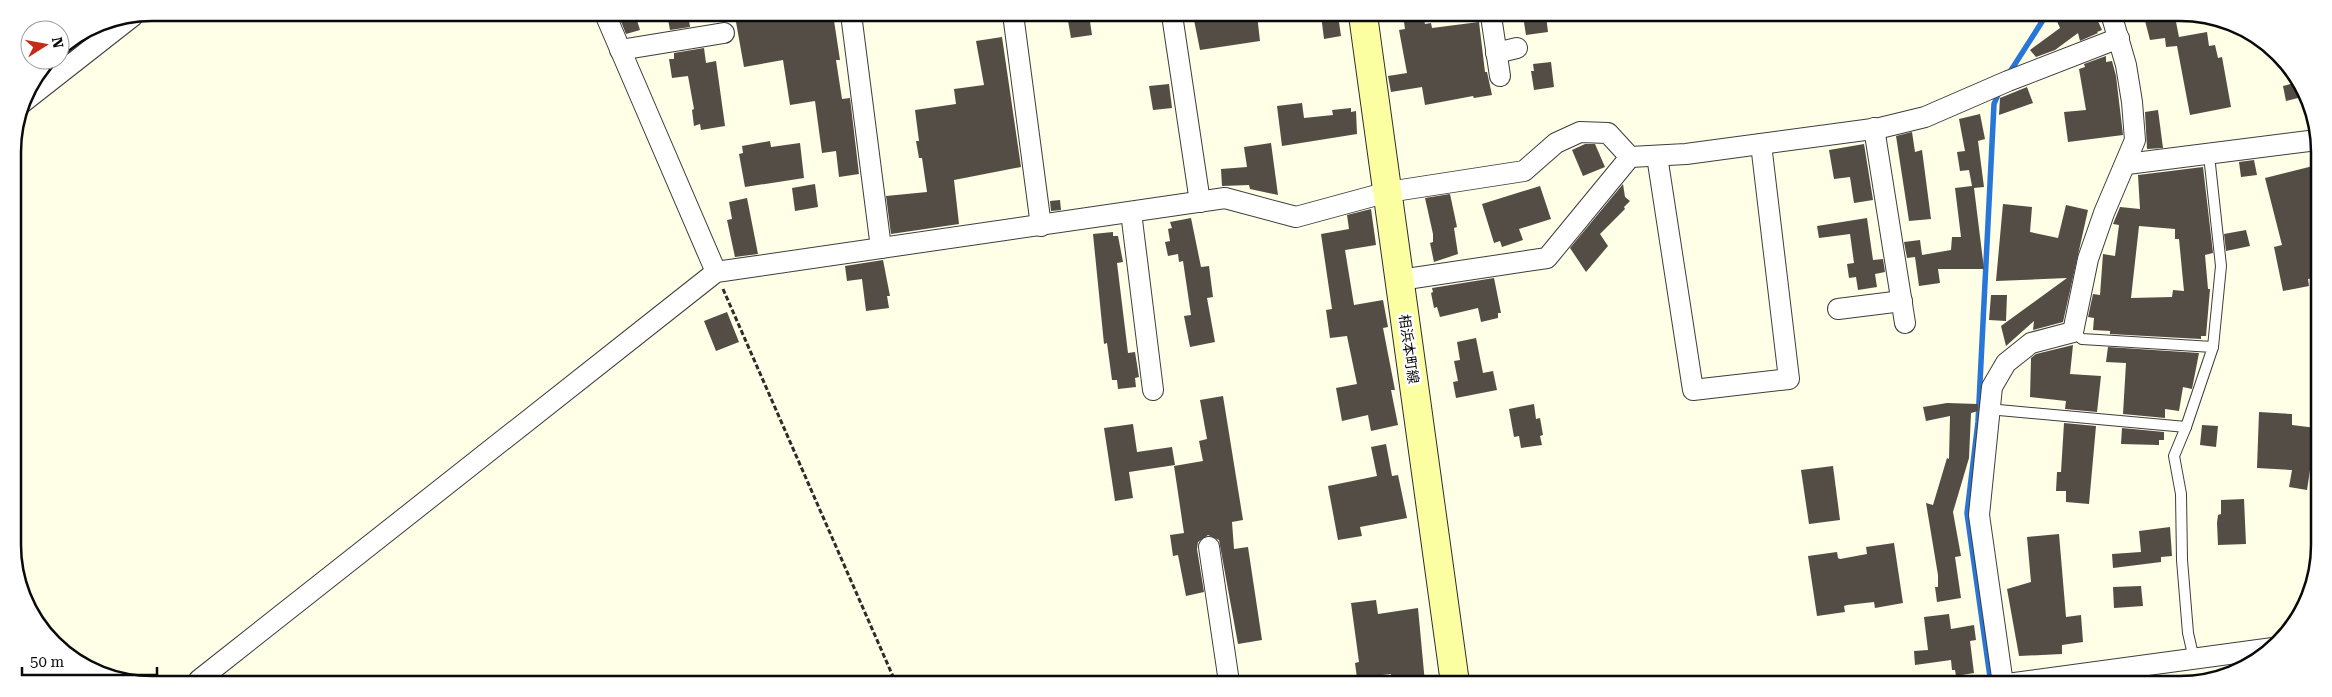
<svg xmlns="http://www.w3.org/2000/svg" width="2332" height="697" font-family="'Roboto Serif','Noto Sans JP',serif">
<rect width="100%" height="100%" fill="#fffee7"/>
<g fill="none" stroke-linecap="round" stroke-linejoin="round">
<g stroke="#2876d8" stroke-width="5.5">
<path d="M 2008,75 L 2045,17"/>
<path d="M 1991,684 L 1967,513 L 1978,422 L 1994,104 L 2000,90"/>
</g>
</g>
<g fill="#534d46" fill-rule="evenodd">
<path d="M 618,14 L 635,14 L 640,30 L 626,34 Z"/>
<path d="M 667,14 L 688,14 L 690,27 L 670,30 Z"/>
<path d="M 743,14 L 833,14 L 840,60 L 836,60 L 842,99 L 850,98 L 859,174 L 839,177 L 836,151 L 822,153 L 815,101 L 790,105 L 783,60 L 744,67 L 736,22 L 744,21 Z"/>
<path d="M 1067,15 L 1089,15 L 1092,35 L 1071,38 Z"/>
<path d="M 1193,15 L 1257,15 L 1260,41 L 1200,50 Z"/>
<path d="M 1321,15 L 1338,15 L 1341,36 L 1324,39 Z"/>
<path d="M 1403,15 L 1423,15 L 1425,24 L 1431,23 L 1432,28 L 1479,22 L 1485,72 L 1487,72 L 1492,95 L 1474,98 L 1473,96 L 1425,105 L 1422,87 L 1391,92 L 1388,76 L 1407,73 L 1399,30 L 1405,29 Z"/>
<path d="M 1523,16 L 1546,16 L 1548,32 L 1526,35 Z"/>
<path d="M 2055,17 L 2100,17 L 2097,19 L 2102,30 L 2097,32 L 2098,33 L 2080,41 L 2078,33 L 2055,50 L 2036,57 L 2030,50 L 2060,28 Z"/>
<path d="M 2144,17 L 2175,17 L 2179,37 L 2207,32 L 2209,46 L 2215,45 L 2218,58 L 2222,57 L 2231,107 L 2190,115 L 2177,46 L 2166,47 L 2165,38 L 2150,40 Z"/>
<path d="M 1002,37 L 1021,167 L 954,180 L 959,224 L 891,234 L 886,196 L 927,192 L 922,158 L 919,158 L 916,141 L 919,141 L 915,110 L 956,104 L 954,89 L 984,85 L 976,41 Z"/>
<path d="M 704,48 L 706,63 L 716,61 L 725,126 L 701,130 L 700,124 L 694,126 L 692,110 L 694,109 L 688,76 L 672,78 L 669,59 L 674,59 L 674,53 Z"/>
<path d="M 2106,56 L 2106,62 L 2112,61 L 2116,76 L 2123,135 L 2068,142 L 2064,112 L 2086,110 L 2079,69 L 2085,67 L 2084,64 Z"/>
<path d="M 1551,62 L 1554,87 L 1534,90 L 1531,71 L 1534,71 L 1533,64 Z"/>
<path d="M 2294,83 L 2302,97 L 2286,101 L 2283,86 Z"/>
<path d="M 1169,84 L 1172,108 L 1153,110 L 1149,86 Z"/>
<path d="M 2027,87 L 2033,103 L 1999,115 L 2000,98 Z"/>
<path d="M 1302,103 L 1304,118 L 1333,115 L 1332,110 L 1351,108 L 1351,112 L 1356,111 L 1357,134 L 1282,146 L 1277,106 Z"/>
<path d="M 2158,110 L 2163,148 L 2147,149 L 2145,112 Z"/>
<path d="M 1980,114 L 1985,139 L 1978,141 L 1984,187 L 1974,188 L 1984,269 L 1938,269 L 1940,283 L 1919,286 L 1915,257 L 1907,258 L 1904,242 L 1920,240 L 1922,255 L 1951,250 L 1952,237 L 1961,237 L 1955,188 L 1972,186 L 1969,170 L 1960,171 L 1957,152 L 1965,151 L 1959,119 Z"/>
<path d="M 1912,132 L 1915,152 L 1922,150 L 1931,219 L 1909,221 L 1896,136 Z"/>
<path d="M 770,141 L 771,147 L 800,143 L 804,178 L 745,187 L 739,154 L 743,153 L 742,146 Z"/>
<path d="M 1271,143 L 1278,195 L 1250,189 L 1249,185 L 1222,186 L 1221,169 L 1247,167 L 1244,147 Z"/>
<path d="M 1585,144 L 1595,144 L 1605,167 L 1583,176 L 1572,150 Z"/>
<path d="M 1864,144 L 1873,200 L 1854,203 L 1850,177 L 1834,179 L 1829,150 Z"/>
<path d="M 2254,160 L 2257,175 L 2241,177 L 2239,162 Z"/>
<path d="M 2317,165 L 2316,278 L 2308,279 L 2309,286 L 2283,291 L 2274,247 L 2282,245 L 2265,178 Z"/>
<path d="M 2203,167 L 2213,253 L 2205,255 L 2208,289 L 2210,289 L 2206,336 L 2201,336 L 2201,339 L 2110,334 L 2110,331 L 2093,330 L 2094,318 L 2088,317 L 2093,294 L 2100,295 L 2103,254 L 2115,256 L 2119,225 L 2113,224 L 2120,207 L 2140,209 L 2138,175 ZM 2139,226 L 2175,229 L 2175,239 L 2179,239 L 2184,291 L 2173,290 L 2172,297 L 2131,298 Z"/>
<path d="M 815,184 L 818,207 L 795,211 L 792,188 Z"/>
<path d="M 1623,184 L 1625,197 L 1630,201 L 1624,207 L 1625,209 L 1600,234 L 1608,246 L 1586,272 L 1570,248 Z"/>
<path d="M 1540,186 L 1551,219 L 1519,229 L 1523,240 L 1502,247 L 1500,241 L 1494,243 L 1482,204 Z"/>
<path d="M 1450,194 L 1457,227 L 1454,228 L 1458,254 L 1434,262 L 1430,243 L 1433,242 L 1433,234 L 1425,198 Z"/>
<path d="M 747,198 L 758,254 L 735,257 L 727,220 L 732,219 L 729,202 Z"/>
<path d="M 1060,200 L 1061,210 L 1051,211 L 1050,201 Z"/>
<path d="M 2003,204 L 2032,207 L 2030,232 L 2058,238 L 2066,205 L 2088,210 L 2063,322 L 2033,330 L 2034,321 L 2006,346 L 2001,326 L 2067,278 L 1996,281 Z"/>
<path d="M 1371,209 L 1376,245 L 1345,250 L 1354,305 L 1383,300 L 1388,327 L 1383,328 L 1395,390 L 1391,390 L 1398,425 L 1371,431 L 1368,415 L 1342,421 L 1336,388 L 1357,384 L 1347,336 L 1330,338 L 1326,310 L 1332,309 L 1321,234 L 1349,229 L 1347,215 Z"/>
<path d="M 1191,218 L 1201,267 L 1209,266 L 1213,297 L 1207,298 L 1215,342 L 1190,347 L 1184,316 L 1191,315 L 1183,261 L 1179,262 L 1178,254 L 1168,256 L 1165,242 L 1170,241 L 1168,229 L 1172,228 L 1170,222 Z"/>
<path d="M 1867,218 L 1873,260 L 1883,259 L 1885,272 L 1875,274 L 1877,287 L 1858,290 L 1856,277 L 1849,278 L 1847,264 L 1854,263 L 1850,234 L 1819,238 L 1817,226 Z"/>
<path d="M 2246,230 L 2250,246 L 2226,251 L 2224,234 Z"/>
<path d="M 1113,232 L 1113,236 L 1118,236 L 1123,262 L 1117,263 L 1128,353 L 1135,352 L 1139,377 L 1135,378 L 1136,387 L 1118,389 L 1117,380 L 1112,380 L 1107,343 L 1104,344 L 1093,234 Z"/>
<path d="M 883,260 L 890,296 L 887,296 L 889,308 L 866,311 L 862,279 L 847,281 L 845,266 Z"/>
<path d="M 1494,278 L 1501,313 L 1498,313 L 1498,318 L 1481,322 L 1478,308 L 1440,317 L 1437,307 L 1434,308 L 1431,293 L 1433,292 L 1432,288 Z"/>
<path d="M 1991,295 L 2007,295 L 2006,321 L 1989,320 Z"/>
<path d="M 727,312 L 739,342 L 716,351 L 704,321 Z"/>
<path d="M 1476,338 L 1483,373 L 1493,371 L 1497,390 L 1456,398 L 1453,382 L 1458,381 L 1454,361 L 1460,360 L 1457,342 Z"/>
<path d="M 2073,345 L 2070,374 L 2101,376 L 2097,412 L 2065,409 L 2066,401 L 2030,397 L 2031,358 L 2036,354 Z"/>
<path d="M 2108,347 L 2199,353 L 2192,389 L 2183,387 L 2179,411 L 2165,409 L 2165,418 L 2123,414 L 2126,363 L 2106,362 Z"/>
<path d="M 1223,396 L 1243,520 L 1232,522 L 1234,549 L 1248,547 L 1262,640 L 1238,644 L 1219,540 L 1208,535 L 1198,542 L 1197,549 L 1204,592 L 1186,596 L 1178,555 L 1173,556 L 1170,535 L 1184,533 L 1174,466 L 1203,461 L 1199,441 L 1207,439 L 1200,400 Z"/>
<path d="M 1947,403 L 1978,404 L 1978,411 L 1971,413 L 1969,458 L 1953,512 L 1961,556 L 1955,557 L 1961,598 L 1937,602 L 1935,587 L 1938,587 L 1938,575 L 1926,503 L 1933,505 L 1947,458 L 1949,459 L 1950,416 L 1926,421 L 1923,407 Z"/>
<path d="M 1534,404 L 1536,419 L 1540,418 L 1543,435 L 1540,436 L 1542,445 L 1521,448 L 1519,436 L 1514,437 L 1509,409 Z"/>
<path d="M 2259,412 L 2292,414 L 2292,425 L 2316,428 L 2315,471 L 2310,470 L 2307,490 L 2289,487 L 2292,470 L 2257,468 Z"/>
<path d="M 2064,423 L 2096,426 L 2089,504 L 2066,502 L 2066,491 L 2056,491 L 2057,472 L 2061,472 Z"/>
<path d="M 1133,424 L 1137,452 L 1172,447 L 1175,465 L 1129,472 L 1133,498 L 1115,501 L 1104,428 Z"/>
<path d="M 2202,425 L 2218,426 L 2216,447 L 2200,445 Z"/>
<path d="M 2122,428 L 2164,432 L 2164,440 L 2159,440 L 2159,445 L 2121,444 Z"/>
<path d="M 1386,444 L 1392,476 L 1398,475 L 1407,518 L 1360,527 L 1362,536 L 1338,540 L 1328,486 L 1377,476 L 1371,447 Z"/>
<path d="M 1833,466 L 1840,520 L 1809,524 L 1801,470 Z"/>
<path d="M 2244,499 L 2246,544 L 2218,545 L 2217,523 L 2218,515 L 2221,514 L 2221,500 Z"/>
<path d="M 2170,527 L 2172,556 L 2161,557 L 2161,562 L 2113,568 L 2112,554 L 2141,552 L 2139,531 Z"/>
<path d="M 2059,534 L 2066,617 L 2081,615 L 2083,642 L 2062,645 L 2062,654 L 2019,656 L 2007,589 L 2031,582 L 2027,537 Z"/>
<path d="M 1894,543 L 1903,603 L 1875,608 L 1874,602 L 1847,605 L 1844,606 L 1845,612 L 1817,616 L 1808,556 L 1837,552 L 1838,558 L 1840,559 L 1867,554 L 1866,547 Z"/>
<path d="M 2141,586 L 2143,606 L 2114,608 L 2113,587 Z"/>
<path d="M 1376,600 L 1378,614 L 1418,608 L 1425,683 L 1392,683 L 1391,674 L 1357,678 L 1355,663 L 1359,662 L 1351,603 Z"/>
<path d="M 1949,614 L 1951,629 L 1974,625 L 1976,640 L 1970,641 L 1974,673 L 1956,676 L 1955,670 L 1952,670 L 1951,660 L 1915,665 L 1914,651 L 1928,650 L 1924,617 Z"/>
</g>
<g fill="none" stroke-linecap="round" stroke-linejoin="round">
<g stroke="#3d3d3d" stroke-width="12">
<g id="service">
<path d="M 2209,155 L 2221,266 L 2213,347"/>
<path d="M 1988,409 L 2186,427 L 2213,347 L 2082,339 L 2073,332"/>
<path d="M 2186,427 L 2174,456 L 2181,494 L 2182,560 L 2188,633 L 2194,659"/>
</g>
</g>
<g stroke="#3d3d3d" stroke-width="22">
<g id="minor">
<path d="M 605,14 L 716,272"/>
<path d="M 851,14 L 881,248"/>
<path d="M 1013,14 L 1041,226"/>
<path d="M 1172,15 L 1200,202"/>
<path d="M 1491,16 L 1500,76"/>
<path d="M 620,50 L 724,33"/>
<path d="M 1496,53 L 1517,48"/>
<path d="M 22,103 L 133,16"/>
<path d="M 1874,128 L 1905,323"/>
<path d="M 1657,156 L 1693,390 L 1789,379 L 1761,144"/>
<path d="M 2127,164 L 2317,140"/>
<path d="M 1131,212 L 1153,390"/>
<path d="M 1400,280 L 1547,258 L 1630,157"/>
<path d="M 1838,309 L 1902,301"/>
<path d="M 1209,547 L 1229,682"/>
<path d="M 199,680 L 716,272 L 1225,198 L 1296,217 L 1388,192 L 1524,171 L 1556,143 L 1580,132 L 1608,133 L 1630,157 L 1686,154 L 1880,128 L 1925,117 L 2008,81 L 2119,38"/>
<path d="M 2003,684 L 1979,515 L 1992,387 L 2006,363 L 2031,343 L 2073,332 L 2088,259 L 2104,213 L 2135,140 L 2132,102 L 2126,65 L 2112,17"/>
<path d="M 2007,684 L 2273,648"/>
</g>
</g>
<g stroke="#2c2c2c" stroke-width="30">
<path id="secondary" d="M 1363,15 L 1455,683"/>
</g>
<path stroke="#2c2c2c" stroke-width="3" stroke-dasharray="5 2.5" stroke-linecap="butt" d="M 723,289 L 895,681"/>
<use href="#service" stroke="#fff" stroke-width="10"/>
<use href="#minor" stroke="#fff" stroke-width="20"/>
<use href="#secondary" stroke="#fbffa2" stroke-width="28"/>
</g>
<g text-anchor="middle" stroke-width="5" stroke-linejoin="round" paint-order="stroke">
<g font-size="14" fill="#0a0a0a" stroke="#fff">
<text transform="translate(1409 349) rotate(82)" y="5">相浜本町線</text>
</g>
</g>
<path d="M0 0H2332V697H0ZM152 21H2180A131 131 0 0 1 2311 152V545A131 131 0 0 1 2180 676H152A131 131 0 0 1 21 545V152A131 131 0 0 1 152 21Z" fill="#fff" fill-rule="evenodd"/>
<path fill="none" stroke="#0a0a0a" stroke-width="2.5" d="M152 21H2180A131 131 0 0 1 2311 152V545A131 131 0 0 1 2180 676H152A131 131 0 0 1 21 545V152A131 131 0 0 1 152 21Z"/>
<g transform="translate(45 45) rotate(79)"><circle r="24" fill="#ffffff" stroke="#9d9d9d"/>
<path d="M0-4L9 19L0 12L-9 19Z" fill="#c42b18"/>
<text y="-8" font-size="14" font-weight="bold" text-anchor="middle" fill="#0a0a0a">N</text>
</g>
<path d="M22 667v8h135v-8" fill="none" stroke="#0a0a0a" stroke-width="2.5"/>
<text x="30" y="667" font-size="15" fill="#0a0a0a" stroke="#ffffff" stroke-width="4" paint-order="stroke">50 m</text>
</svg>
